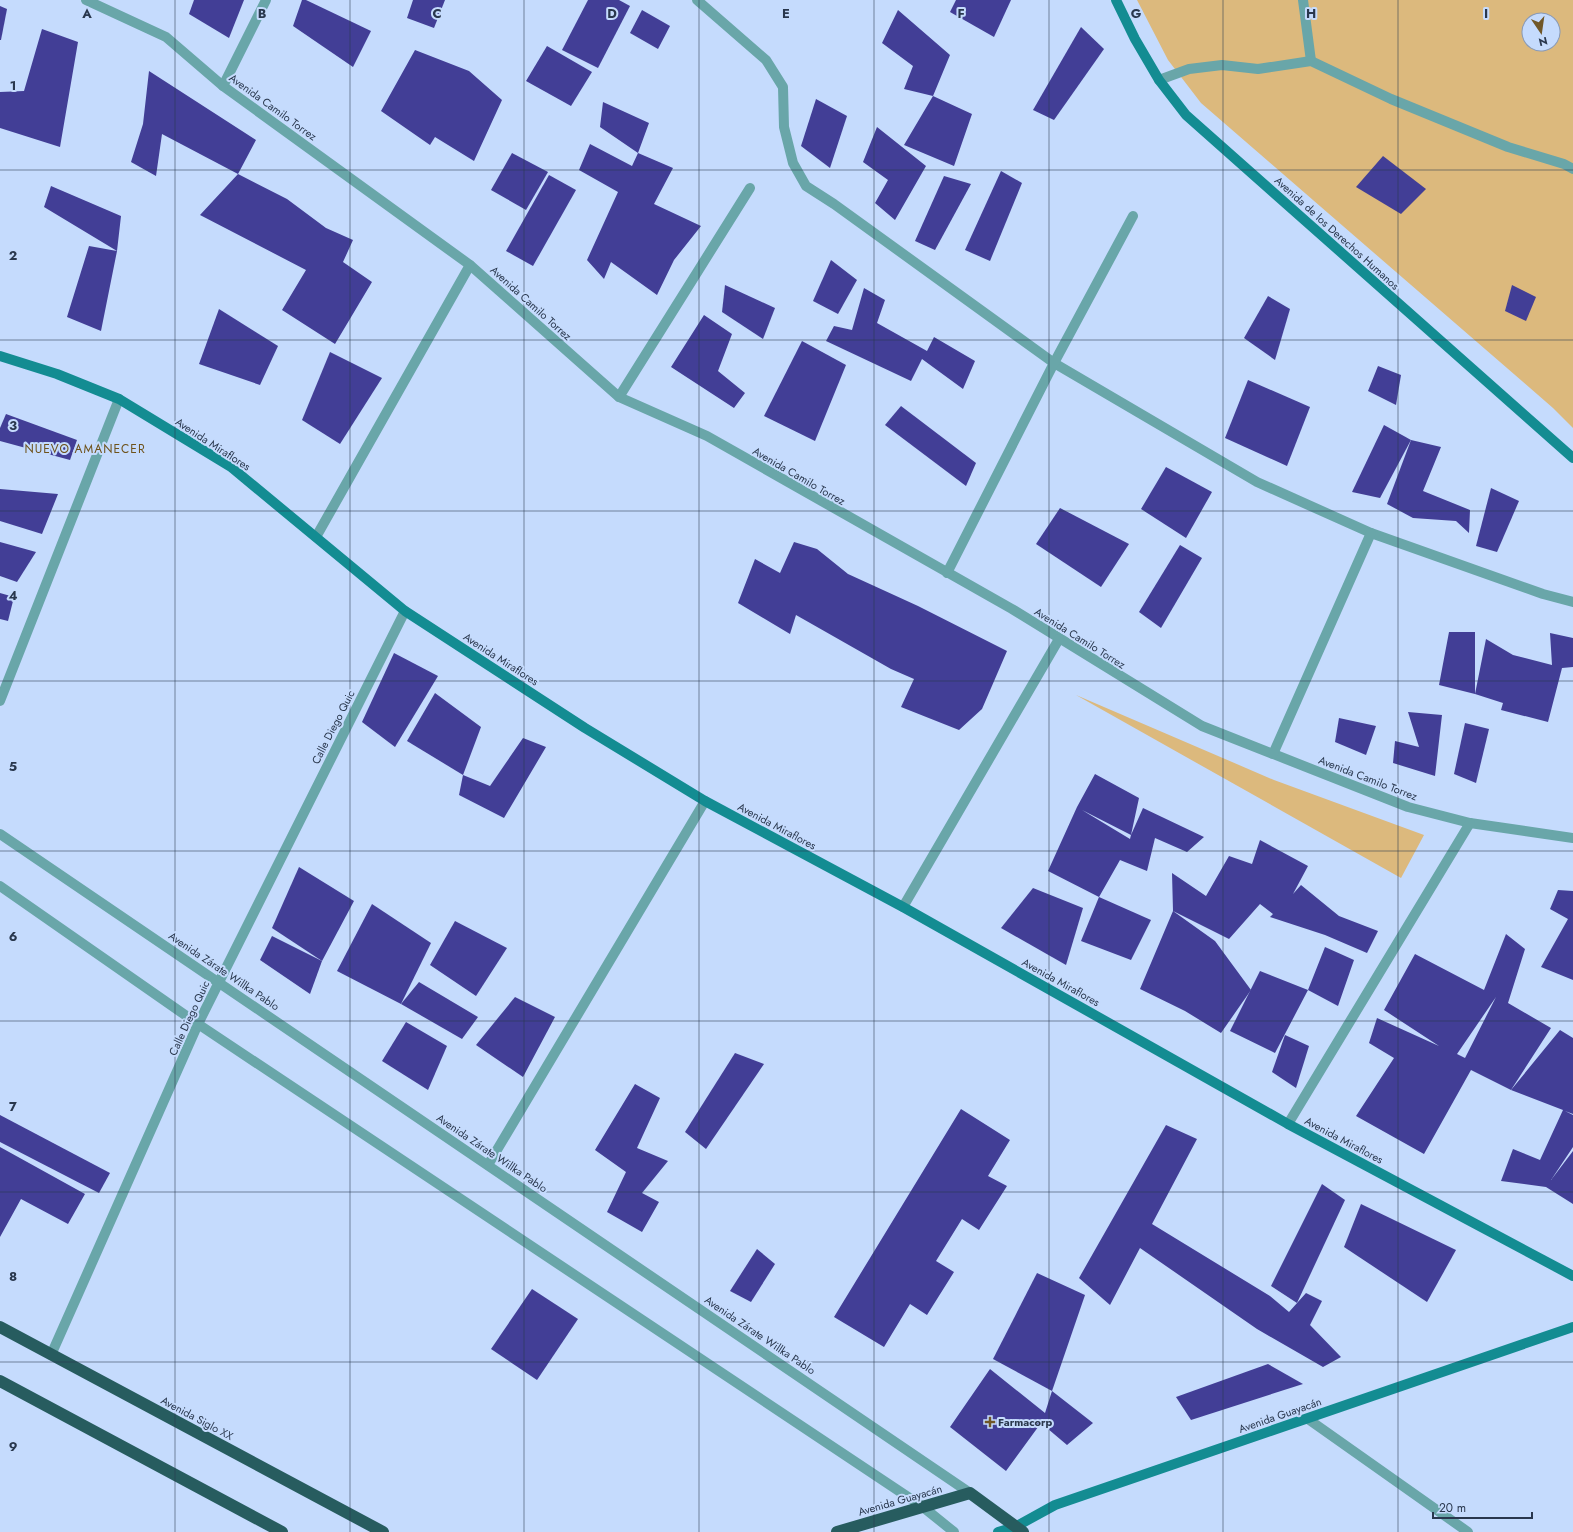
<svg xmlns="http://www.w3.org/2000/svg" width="1573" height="1532" font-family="Jost,sans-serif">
<rect width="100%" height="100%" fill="#c5dbfd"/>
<g fill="#dcb97d" fill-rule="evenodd">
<path d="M 1137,0 L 1573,0 L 1573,428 L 1553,408 L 1201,103 L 1168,60 ZM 1529,20 L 1553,20 L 1553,44 L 1529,44 Z"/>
<path d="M 1076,695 L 1274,780 L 1424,835 L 1401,878 Z"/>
</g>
<g fill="#423e96" fill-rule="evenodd">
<path d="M 194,0 L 244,0 L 229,38 L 189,14 Z"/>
<path d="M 302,0 L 306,0 L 371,31 L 353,67 L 293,26 Z"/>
<path d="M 413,0 L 445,0 L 434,28 L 407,18 Z"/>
<path d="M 588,0 L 619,0 L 630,6 L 598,68 L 562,50 Z"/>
<path d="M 956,0 L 1011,0 L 994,37 L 950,12 Z"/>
<path d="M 0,6 L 7,9 L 1,40 L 0,40 Z"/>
<path d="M 642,10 L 670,26 L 658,49 L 630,33 Z"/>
<path d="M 898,10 L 950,55 L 933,96 L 972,114 L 954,166 L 904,145 L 933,96 L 904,89 L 913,66 L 882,43 Z"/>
<path d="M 1081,27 L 1104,49 L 1054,120 L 1033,110 Z"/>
<path d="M 42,29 L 78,42 L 60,147 L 0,128 L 0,92 L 24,91 Z"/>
<path d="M 547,46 L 592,72 L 571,106 L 526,81 Z"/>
<path d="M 415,50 L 469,71 L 502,100 L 474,161 L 435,137 L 430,145 L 381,111 Z"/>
<path d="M 149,71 L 256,140 L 238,174 L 162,134 L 156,176 L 131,162 L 143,124 Z"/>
<path d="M 816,99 L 847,116 L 830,168 L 801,146 Z"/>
<path d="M 603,102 L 649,123 L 638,153 L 673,168 L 654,204 L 701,226 L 674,260 L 657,295 L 611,262 L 604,279 L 587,260 L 618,192 L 579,170 L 590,144 L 632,166 L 638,153 L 600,127 Z"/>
<path d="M 877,127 L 926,166 L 895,220 L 875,203 L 888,180 L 863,162 Z"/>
<path d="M 512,153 L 548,172 L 526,210 L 491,190 Z"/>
<path d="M 1383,156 L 1426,189 L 1401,214 L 1356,187 Z"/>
<path d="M 1001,171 L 1022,183 L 990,261 L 965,250 Z"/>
<path d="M 238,174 L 287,199 L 326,228 L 353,240 L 343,262 L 372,282 L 335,344 L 282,310 L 306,270 L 200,215 Z"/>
<path d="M 549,175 L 576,190 L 533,266 L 506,251 Z"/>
<path d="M 944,176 L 971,184 L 935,250 L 915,241 Z"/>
<path d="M 51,186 L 121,216 L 117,251 L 101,331 L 67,317 L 89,246 L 117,251 L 44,207 Z"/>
<path d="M 831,260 L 857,280 L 838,314 L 813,301 Z"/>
<path d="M 725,285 L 775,308 L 763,339 L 722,312 Z"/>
<path d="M 1512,285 L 1536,297 L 1526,321 L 1505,311 Z"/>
<path d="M 864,288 L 885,300 L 877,323 L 927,351 L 934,337 L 975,361 L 963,389 L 922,359 L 911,381 L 826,341 L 834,326 L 852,330 Z"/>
<path d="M 1268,296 L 1290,309 L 1275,360 L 1244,338 Z"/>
<path d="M 219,309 L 278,346 L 260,385 L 199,364 Z"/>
<path d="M 704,315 L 732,334 L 718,371 L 745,393 L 734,408 L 671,367 Z"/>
<path d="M 802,341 L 846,365 L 815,441 L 764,416 Z"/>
<path d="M 330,352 L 382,378 L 340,444 L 302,420 Z"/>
<path d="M 1378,366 L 1401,375 L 1396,405 L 1368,391 Z"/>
<path d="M 1248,380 L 1310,407 L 1287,466 L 1225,438 Z"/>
<path d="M 901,406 L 976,463 L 966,486 L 885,425 Z"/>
<path d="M 6,414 L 77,440 L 70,460 L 0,441 L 0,428 Z"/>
<path d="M 1384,425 L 1411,440 L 1380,498 L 1352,492 Z"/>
<path d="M 1411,440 L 1441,447 L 1423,491 L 1470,510 L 1469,533 L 1456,521 L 1413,518 L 1387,504 Z"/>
<path d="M 1166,467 L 1212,492 L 1186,538 L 1141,509 Z"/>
<path d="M 1491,488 L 1519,501 L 1497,552 L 1476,546 Z"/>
<path d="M 0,489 L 58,494 L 42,534 L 0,521 Z"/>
<path d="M 1060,508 L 1129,544 L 1101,587 L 1036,544 Z"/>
<path d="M 0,542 L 36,552 L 17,582 L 0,576 Z"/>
<path d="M 794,542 L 817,549 L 848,574 L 918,606 L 1007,651 L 982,709 L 959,730 L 901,707 L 914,679 L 891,669 L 796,615 L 790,634 L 738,603 L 755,559 L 780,573 Z"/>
<path d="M 1180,545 L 1202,558 L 1161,628 L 1139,612 Z"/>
<path d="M 0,593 L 14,597 L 8,621 L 0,619 Z"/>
<path d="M 1449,632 L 1475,632 L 1475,694 L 1486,639 L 1513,655 L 1552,665 L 1550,633 L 1573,638 L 1573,667 L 1562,668 L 1548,722 L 1501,710 L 1503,703 L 1475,694 L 1439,685 Z"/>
<path d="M 394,653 L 438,676 L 395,747 L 362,722 Z"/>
<path d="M 435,693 L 481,727 L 463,775 L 407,741 Z"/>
<path d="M 1408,712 L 1442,715 L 1435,776 L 1393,763 L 1395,741 L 1419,747 Z"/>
<path d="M 1339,718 L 1376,726 L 1366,755 L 1335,742 Z"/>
<path d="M 1465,723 L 1489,729 L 1476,783 L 1454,774 Z"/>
<path d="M 523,738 L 546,747 L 504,818 L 459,795 L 463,775 L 490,786 Z"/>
<path d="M 1095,774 L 1139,798 L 1131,835 L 1143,808 L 1204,837 L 1187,852 L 1155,838 L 1147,871 L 1120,860 L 1099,897 L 1048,871 L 1077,807 ZM 1082,810 L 1131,835 L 1130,839 Z"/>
<path d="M 1260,840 L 1308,866 L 1293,894 L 1301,885 L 1339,916 L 1378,931 L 1367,953 L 1325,935 L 1270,917 L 1273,914 L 1260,904 L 1229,939 L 1173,911 L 1215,941 L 1251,990 L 1221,1033 L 1185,1011 L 1140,989 L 1173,911 L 1172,873 L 1206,896 L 1229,856 L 1252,864 Z"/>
<path d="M 299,867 L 354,901 L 322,961 L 272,928 Z"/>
<path d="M 1033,888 L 1083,908 L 1066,965 L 1001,928 Z"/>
<path d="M 1558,890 L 1573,891 L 1573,980 L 1541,967 L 1568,919 L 1550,909 Z"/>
<path d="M 1099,897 L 1151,920 L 1131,960 L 1081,941 Z"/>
<path d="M 372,904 L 431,943 L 401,1004 L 337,971 Z"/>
<path d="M 455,921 L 507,948 L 476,996 L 430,965 Z"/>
<path d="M 1506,934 L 1525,949 L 1508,1003 L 1551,1028 L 1511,1090 L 1471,1070 L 1424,1154 L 1356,1116 L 1394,1058 L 1369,1043 L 1377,1018 L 1439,1046 L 1384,1010 L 1415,954 L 1484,990 ZM 1496,997 L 1465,1058 L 1457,1054 Z"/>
<path d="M 272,936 L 322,961 L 310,994 L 260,960 Z"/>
<path d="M 1325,947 L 1354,960 L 1338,1006 L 1308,990 L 1275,1053 L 1230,1031 L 1260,971 L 1308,990 Z"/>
<path d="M 419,982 L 478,1017 L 462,1039 L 401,1004 Z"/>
<path d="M 515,997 L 555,1017 L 523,1077 L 476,1045 Z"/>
<path d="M 406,1022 L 447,1046 L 428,1090 L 382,1061 Z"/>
<path d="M 1560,1030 L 1573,1038 L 1573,1114 L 1565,1111 L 1573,1115 L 1573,1147 L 1551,1180 L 1573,1151 L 1573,1204 L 1546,1187 L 1501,1181 L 1513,1149 L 1540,1160 L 1563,1110 L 1511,1090 Z"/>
<path d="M 1285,1035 L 1309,1046 L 1296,1088 L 1272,1072 Z"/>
<path d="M 735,1053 L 764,1064 L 706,1149 L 685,1132 Z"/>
<path d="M 635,1084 L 660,1098 L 637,1148 L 668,1161 L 642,1193 L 659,1202 L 642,1232 L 607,1212 L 626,1172 L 595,1150 Z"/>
<path d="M 961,1109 L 1010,1140 L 988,1176 L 1007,1186 L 979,1230 L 962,1219 L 936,1261 L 954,1272 L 927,1315 L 910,1304 L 884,1347 L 834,1317 Z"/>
<path d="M 0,1115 L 110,1173 L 99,1193 L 0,1142 Z"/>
<path d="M 1166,1125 L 1197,1139 L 1152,1224 L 1270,1296 L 1289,1312 L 1306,1293 L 1322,1301 L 1310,1325 L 1341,1357 L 1323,1367 L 1257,1329 L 1140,1248 L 1110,1305 L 1079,1278 Z"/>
<path d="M 0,1147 L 85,1194 L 68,1224 L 21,1199 L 0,1237 Z"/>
<path d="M 1322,1184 L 1345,1200 L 1297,1303 L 1271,1286 Z"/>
<path d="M 1361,1204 L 1456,1250 L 1427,1302 L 1344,1247 Z"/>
<path d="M 757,1249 L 775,1264 L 751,1302 L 730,1291 Z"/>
<path d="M 1037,1273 L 1085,1295 L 1052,1391 L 993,1359 Z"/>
<path d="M 532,1289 L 578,1319 L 537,1380 L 491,1349 Z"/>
<path d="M 1268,1364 L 1303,1384 L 1191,1420 L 1176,1397 Z"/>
<path d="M 990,1369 L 1045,1413 L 1052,1391 L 1093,1423 L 1067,1445 L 1041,1423 L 1006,1471 L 950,1427 Z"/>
</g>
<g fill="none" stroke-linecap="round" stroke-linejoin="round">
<g stroke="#69a6a9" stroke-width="10">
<path d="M 1303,0 L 1311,61"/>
<path d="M 1159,80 L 1189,69 L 1222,65 L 1258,69 L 1311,61 L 1391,99 L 1508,147 L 1564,164 L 1573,169"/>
<path d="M 619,397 L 750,188"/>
<path d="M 316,537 L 470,265"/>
<path d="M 488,1165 L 705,801"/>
<path d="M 51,1355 L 198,1024 L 405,611"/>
</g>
<g stroke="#69a6a9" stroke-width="10">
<path d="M 86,0 L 166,37 L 223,86 L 470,265 L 619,397 L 707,436 L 1012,609 L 1202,726 L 1408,807 L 1470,823 L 1573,838"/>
<path d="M 697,0 L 766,60 L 783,87 L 784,127 L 793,163 L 806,186 L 834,204 L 1054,363 L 1257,482 L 1371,533 L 1543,594 L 1573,602"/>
<path d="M 223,86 L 266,0"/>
<path d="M 947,573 L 1054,363 L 1133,216"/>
<path d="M 0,701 L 119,399"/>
<path d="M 1273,754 L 1371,533"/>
<path d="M 0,834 L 970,1493"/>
<path d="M 0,886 L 198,1024 L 923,1507 L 954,1532"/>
<path d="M 903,907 L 1059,639"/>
<path d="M 1288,1124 L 1470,823"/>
<path d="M 1308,1419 L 1468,1532"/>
</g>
<g stroke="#138c92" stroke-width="10">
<path d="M 1116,0 L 1135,39 L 1159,80 L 1186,115 L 1573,458"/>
<path d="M 0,356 L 57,374 L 119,399 L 231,467 L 405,611 L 585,728 L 705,801 L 903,907 L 1288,1124 L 1573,1276"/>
<path d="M 998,1532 L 1015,1527 L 1055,1505 L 1573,1327"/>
</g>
<g stroke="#275c5f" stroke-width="12">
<path d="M 0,1327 L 383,1532"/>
<path d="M 0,1381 L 282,1532"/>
<path d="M 837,1532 L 970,1493 L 1023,1532"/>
</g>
</g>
<path fill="none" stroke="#29374d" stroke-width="1" stroke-opacity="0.55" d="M 175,0 L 175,1532M 350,0 L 350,1532M 524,0 L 524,1532M 699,0 L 699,1532M 874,0 L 874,1532M 1049,0 L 1049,1532M 1223,0 L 1223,1532M 1398,0 L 1398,1532M 0,170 L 1573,170M 0,340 L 1573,340M 0,511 L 1573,511M 0,681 L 1573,681M 0,851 L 1573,851M 0,1021 L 1573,1021M 0,1192 L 1573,1192M 0,1362 L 1573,1362"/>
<path fill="#705728" stroke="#c5dbfd" stroke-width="1.5" d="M988 1416h4v4h4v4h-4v4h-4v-4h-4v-4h4z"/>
<g text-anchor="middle" stroke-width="4" stroke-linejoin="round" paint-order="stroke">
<g font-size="11" fill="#29374d" stroke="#c5dbfd">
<text transform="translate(273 107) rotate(36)" y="4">Avenida Camilo Torrez</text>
<text transform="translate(1337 233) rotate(42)" y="4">Avenida de los Derechos Humanos</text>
<text transform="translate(531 303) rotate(42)" y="4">Avenida Camilo Torrez</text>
<text transform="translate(213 444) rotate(33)" y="4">Avenida Miraflores</text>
<text transform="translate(799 476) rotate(30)" y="4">Avenida Camilo Torrez</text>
<text transform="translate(1080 638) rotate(32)" y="4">Avenida Camilo Torrez</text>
<text transform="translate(501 659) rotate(33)" y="4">Avenida Miraflores</text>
<text transform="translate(333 727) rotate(-63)" y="4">Calle Diego Quic</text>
<text transform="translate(1368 778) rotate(21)" y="4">Avenida Camilo Torrez</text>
<text transform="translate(777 826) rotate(28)" y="4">Avenida Miraflores</text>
<text transform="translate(224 971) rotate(34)" y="4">Avenida Zárate Willka Pablo</text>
<text transform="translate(1061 982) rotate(29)" y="4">Avenida Miraflores</text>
<text transform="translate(189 1018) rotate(-65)" y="4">Calle Diego Quic</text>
<text transform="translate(1344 1140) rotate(28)" y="4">Avenida Miraflores</text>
<text transform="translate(492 1153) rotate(34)" y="4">Avenida Zárate Willka Pablo</text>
<text transform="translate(760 1335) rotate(34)" y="4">Avenida Zárate Willka Pablo</text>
<text transform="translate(1280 1415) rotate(-19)" y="4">Avenida Guayacán</text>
<text transform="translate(197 1418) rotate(28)" y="4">Avenida Siglo XX</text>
<text transform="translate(900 1500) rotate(-16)" y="4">Avenida Guayacán</text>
</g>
<g font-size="11" font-weight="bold" fill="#29374d" stroke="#c5dbfd" text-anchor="start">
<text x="998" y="1426">Farmacorp</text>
</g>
<g font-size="12" letter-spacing="1" fill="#6e521b" stroke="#c5dbfd">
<text x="85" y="453">NUEVO AMANECER</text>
</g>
</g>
<g font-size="13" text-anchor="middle" font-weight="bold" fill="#29374d" stroke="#c5dbfd" stroke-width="4" stroke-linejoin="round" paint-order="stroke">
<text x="87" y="18">A</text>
<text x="262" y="18">B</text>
<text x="437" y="18">C</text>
<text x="612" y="18">D</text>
<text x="786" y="18">E</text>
<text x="961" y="18">F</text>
<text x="1136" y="18">G</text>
<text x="1311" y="18">H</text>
<text x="1486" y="18">I</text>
<text x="13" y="90">1</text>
<text x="13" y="260">2</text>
<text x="13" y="430">3</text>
<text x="13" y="600">4</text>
<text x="13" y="771">5</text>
<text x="13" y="941">6</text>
<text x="13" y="1111">7</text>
<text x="13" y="1281">8</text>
<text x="13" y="1451">9</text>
</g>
<g transform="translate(1541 32) rotate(167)"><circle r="19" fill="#c5dbfd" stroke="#8799b7"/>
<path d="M0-3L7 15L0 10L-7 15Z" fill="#705728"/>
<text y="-6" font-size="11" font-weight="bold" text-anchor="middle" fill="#29374d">N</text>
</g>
<path d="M1433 1512v6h99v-6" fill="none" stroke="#29374d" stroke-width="2"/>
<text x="1439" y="1512" font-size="12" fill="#29374d" stroke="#c5dbfd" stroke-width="3" paint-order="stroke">20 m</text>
</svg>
